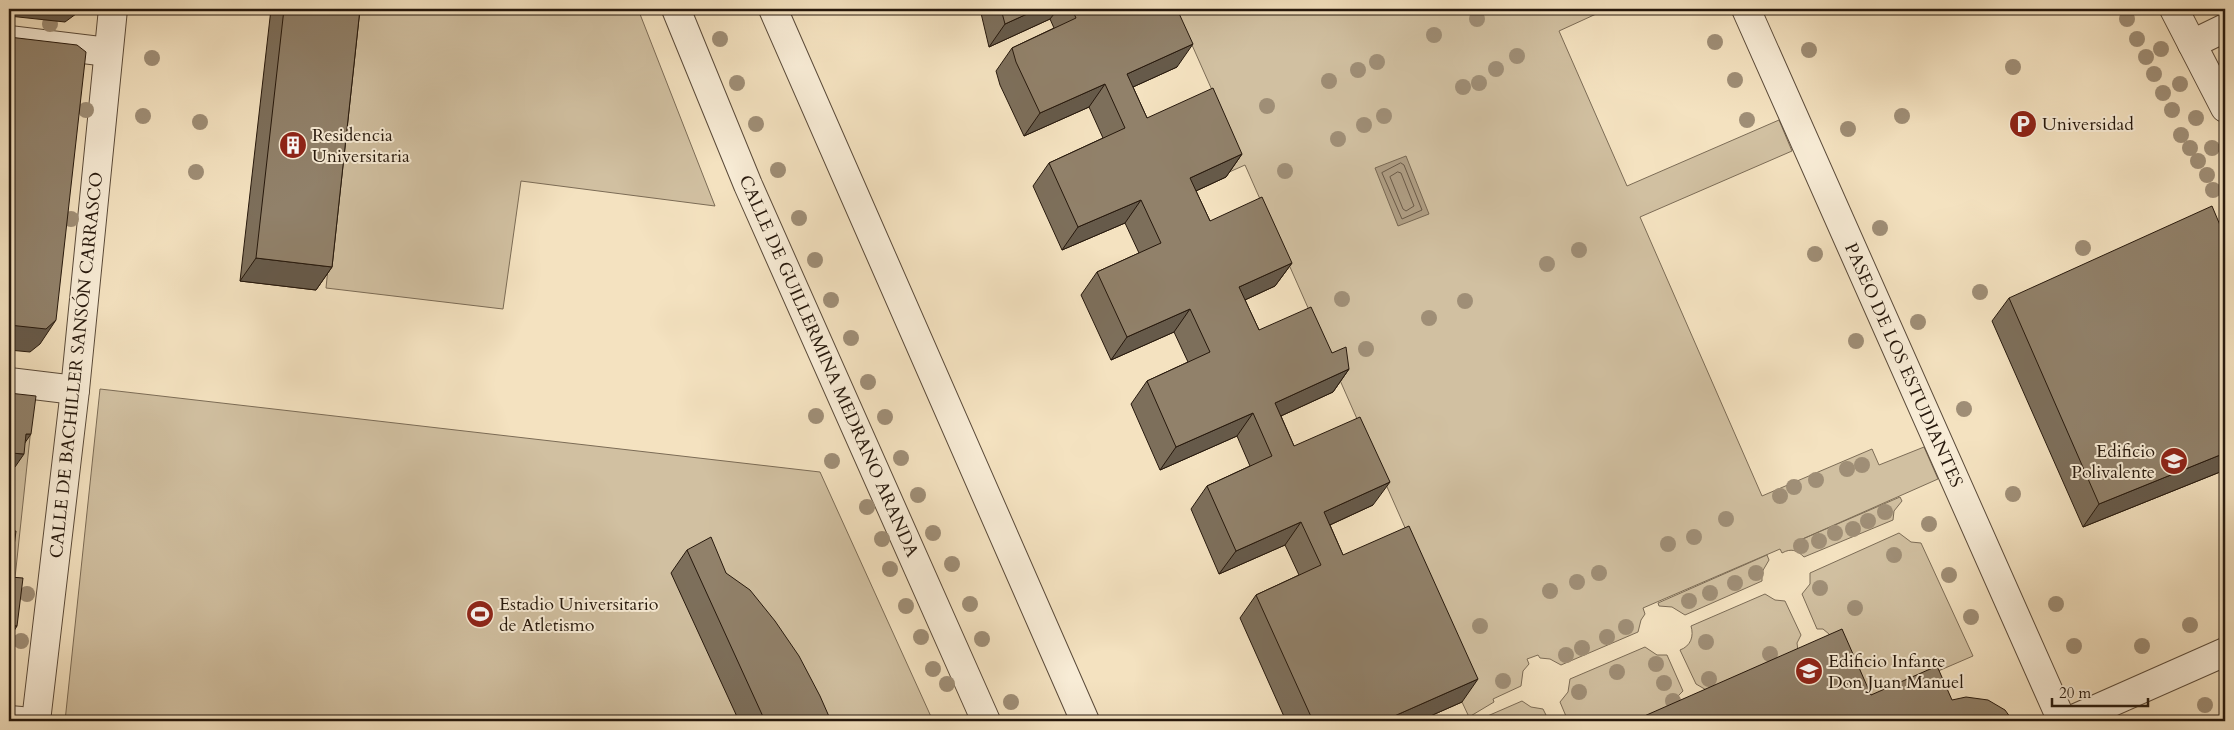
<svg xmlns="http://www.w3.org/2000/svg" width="2234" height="730" font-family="Cardo,serif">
<rect width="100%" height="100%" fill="#f4e2c0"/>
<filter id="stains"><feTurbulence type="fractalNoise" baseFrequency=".004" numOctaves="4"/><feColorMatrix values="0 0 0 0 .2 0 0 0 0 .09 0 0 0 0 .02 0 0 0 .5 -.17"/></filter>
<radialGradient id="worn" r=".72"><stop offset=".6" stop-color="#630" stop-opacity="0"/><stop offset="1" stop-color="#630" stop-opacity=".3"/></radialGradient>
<g fill="#d1c0a1" stroke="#7c6c56">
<path d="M 354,9 L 638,9 L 715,206 L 521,181 L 503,309 L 326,288 Z"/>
<path d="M 1176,9 L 1607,9 L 1559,31 L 1627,186 L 1779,120 L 1792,151 L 1640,217 L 1762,496 L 1872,449 L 1879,465 L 1924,447 L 1938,479 L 1798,541 L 1900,497 L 1902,501 L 1894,511 L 1893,520 L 1804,557 C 1797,550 1791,548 1782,553 L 1780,549 L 1643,608 L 1645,614 L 1641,620 L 1638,632 L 1561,665 L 1550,659 L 1540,658 L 1538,655 L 1527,659 L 1529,664 L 1523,671 L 1521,686 L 1493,699 L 1494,702 L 1469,717 L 1462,702 L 1444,616 L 1245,165 L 1227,173 L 1232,135 Z"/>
<path d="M 100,389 L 820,472 L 933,721 L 65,721 Z"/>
<path d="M 9,400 L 33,409 L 9,634 Z"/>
<path d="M 1899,533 L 1911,542 L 1921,543 L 1973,656 L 1857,706 L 1829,634 L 1823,629 L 1817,629 L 1802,594 L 1810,584 L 1810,573 Z"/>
<path d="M 1767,555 L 1769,560 L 1762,572 L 1762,581 L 1685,615 L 1672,607 L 1659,606 L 1658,603 Z"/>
<path d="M 1765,594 L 1775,600 L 1785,601 L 1801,635 L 1797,643 L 1798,651 L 1708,691 L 1696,684 L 1680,650 C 1691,646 1694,636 1691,626 Z"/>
<path d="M 1645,647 L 1657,655 L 1667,655 L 1683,691 L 1678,696 L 1677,703 L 1643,721 L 1568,721 L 1560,702 L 1568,692 L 1570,679 Z"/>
<path d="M 1522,701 L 1531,707 L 1543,709 L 1549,721 L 1476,721 Z"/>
</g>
<path fill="#ae9d83" stroke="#786853" d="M 1406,156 L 1429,214 L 1398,226 L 1375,168 Z"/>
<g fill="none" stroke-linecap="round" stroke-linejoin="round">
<g stroke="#6a5a48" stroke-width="1">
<path d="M 1401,163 L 1404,165 L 1422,210 L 1402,219 L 1382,173 Z"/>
<path d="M 1398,172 L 1401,173 L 1414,206 L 1406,211 L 1403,209 L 1390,177 Z"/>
</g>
<g stroke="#5a4a39" stroke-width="30">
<g id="minor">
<path d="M 676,9 L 748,185 L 986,721"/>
<path d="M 773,9 L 1085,721"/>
<path d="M 1746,9 L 2062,721"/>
<path d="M 2174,9 L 2225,108"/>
<path d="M 9,40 L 108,52"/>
<path d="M 2192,44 L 2225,28"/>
<path d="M 9,382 L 75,390"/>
<path d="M 9,720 L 21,721"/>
<path d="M 36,721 L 75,390 L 113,9"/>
<path d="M 2069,721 L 2225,652"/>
</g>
</g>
<use href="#minor" stroke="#f8ecd6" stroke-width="28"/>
</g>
<g fill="#9f8e76">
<circle cx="1477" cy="19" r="8"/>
<circle cx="2127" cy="19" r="8"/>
<circle cx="50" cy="24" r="8"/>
<circle cx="1434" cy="35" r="8"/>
<circle cx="720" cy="39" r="8"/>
<circle cx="2137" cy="39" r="8"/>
<circle cx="1715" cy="42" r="8"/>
<circle cx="2161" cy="49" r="8"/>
<circle cx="1809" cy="50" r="8"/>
<circle cx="1517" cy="56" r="8"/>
<circle cx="2146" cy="57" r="8"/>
<circle cx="152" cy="58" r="8"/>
<circle cx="1377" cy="62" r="8"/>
<circle cx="2013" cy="67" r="8"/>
<circle cx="1496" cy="69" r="8"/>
<circle cx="1358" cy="70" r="8"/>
<circle cx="2154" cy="74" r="8"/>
<circle cx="1735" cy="80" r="8"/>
<circle cx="1329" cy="81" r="8"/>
<circle cx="737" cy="83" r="8"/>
<circle cx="1479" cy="83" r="8"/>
<circle cx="2180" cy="84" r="8"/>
<circle cx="1463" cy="87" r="8"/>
<circle cx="2163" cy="93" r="8"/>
<circle cx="1267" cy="106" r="8"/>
<circle cx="86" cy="110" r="8"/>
<circle cx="2172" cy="110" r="8"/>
<circle cx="143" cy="116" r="8"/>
<circle cx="1384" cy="116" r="8"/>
<circle cx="1902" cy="116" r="8"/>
<circle cx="2196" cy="118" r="8"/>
<circle cx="1747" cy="120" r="8"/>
<circle cx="200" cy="122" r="8"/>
<circle cx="756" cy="124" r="8"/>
<circle cx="1364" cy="125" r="8"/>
<circle cx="1848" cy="129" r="8"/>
<circle cx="2181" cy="135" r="8"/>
<circle cx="1338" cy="139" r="8"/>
<circle cx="2190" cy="148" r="8"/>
<circle cx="2212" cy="148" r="8"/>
<circle cx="2198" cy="161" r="8"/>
<circle cx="778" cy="170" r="8"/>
<circle cx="1285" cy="171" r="8"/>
<circle cx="196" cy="172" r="8"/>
<circle cx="2207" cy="175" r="8"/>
<circle cx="2213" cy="190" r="8"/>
<circle cx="799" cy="218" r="8"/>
<circle cx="71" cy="219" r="8"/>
<circle cx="1880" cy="228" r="8"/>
<circle cx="2083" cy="248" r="8"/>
<circle cx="1579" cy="250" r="8"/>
<circle cx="1815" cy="254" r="8"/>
<circle cx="815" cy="260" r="8"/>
<circle cx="1547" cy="264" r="8"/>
<circle cx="1980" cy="292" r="8"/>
<circle cx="1342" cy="299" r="8"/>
<circle cx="831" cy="300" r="8"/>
<circle cx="1465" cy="301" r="8"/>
<circle cx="1429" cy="318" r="8"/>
<circle cx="1918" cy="322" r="8"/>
<circle cx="851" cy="338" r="8"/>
<circle cx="1856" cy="341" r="8"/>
<circle cx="1366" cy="349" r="8"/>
<circle cx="868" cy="382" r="8"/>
<circle cx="1964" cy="409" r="8"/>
<circle cx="816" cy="416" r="8"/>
<circle cx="885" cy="417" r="8"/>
<circle cx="901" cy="458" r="8"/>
<circle cx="832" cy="461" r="8"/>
<circle cx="1862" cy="465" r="8"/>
<circle cx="1847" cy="469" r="8"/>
<circle cx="1816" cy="480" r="8"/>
<circle cx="1794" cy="487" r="8"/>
<circle cx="2013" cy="494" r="8"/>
<circle cx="918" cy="495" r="8"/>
<circle cx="1780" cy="496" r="8"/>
<circle cx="867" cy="507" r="8"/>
<circle cx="1885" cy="512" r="8"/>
<circle cx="1726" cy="519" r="8"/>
<circle cx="1868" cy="521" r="8"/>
<circle cx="1929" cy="524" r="8"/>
<circle cx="1853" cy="529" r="8"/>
<circle cx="933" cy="533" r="8"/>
<circle cx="1835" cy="533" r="8"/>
<circle cx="1694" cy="537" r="8"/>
<circle cx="882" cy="539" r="8"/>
<circle cx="1819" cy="541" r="8"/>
<circle cx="1668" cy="544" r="8"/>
<circle cx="1801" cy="546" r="8"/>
<circle cx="1894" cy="555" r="8"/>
<circle cx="952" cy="564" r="8"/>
<circle cx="890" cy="569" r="8"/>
<circle cx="1599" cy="573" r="8"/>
<circle cx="1756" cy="573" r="8"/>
<circle cx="1949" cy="575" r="8"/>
<circle cx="1577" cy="582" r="8"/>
<circle cx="1735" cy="583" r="8"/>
<circle cx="1820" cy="588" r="8"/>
<circle cx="1550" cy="591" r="8"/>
<circle cx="1710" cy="593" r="8"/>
<circle cx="27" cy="594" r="8"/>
<circle cx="1689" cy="601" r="8"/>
<circle cx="970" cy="604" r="8"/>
<circle cx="2056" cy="604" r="8"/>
<circle cx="906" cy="606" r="8"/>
<circle cx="1855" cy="608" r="8"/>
<circle cx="1971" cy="617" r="8"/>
<circle cx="2190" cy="625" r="8"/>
<circle cx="1480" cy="626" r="8"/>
<circle cx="1626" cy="627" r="8"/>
<circle cx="921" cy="637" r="8"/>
<circle cx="1607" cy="637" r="8"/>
<circle cx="982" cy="639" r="8"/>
<circle cx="21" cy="641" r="8"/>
<circle cx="1706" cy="642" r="8"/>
<circle cx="2074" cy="646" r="8"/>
<circle cx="2142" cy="646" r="8"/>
<circle cx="1582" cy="648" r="8"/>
<circle cx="1770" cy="654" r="8"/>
<circle cx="1566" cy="655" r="8"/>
<circle cx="1656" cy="664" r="8"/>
<circle cx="933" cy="669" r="8"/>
<circle cx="1617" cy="672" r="8"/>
<circle cx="1709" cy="679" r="8"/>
<circle cx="1503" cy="681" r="8"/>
<circle cx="1664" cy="683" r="8"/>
<circle cx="947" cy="684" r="8"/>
<circle cx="1579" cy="692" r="8"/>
<circle cx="1673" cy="701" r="8"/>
<circle cx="1011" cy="702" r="8"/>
<circle cx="2205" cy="705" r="8"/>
</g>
<g fill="#7d6f5b" stroke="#26180c">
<path d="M 271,9 L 360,9 L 332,267 L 316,290 L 240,281 Z"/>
<path d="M 980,9 L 1177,9 L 1177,67 L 1133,87 L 1147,118 L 1242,154 L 1226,177 L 1196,191 L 1210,221 L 1292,263 L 1275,286 L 1245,300 L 1259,330 L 1332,353 L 1349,369 L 1333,392 L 1281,416 L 1294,446 L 1373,505 L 1330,525 L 1343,555 L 1462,702 L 1419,721 L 1286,721 L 1240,618 L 1256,595 L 1299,575 L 1285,545 L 1219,574 L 1191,509 L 1207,486 L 1250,466 L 1237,436 L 1160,470 L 1131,404 L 1147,381 L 1188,362 L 1174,332 L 1111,360 L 1081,295 L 1097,272 L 1139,253 L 1125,223 L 1062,250 L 1033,186 L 1049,163 L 1103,138 L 1089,107 L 1024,136 L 1000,85 L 996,71 L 1012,48 L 1054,28 L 1050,19 L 989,47 Z"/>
<path d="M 2009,298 L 2225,470 L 2083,527 L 1992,321 Z"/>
<path d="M 687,550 L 726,573 L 831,721 L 739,721 L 671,573 Z"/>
</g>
<g fill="#665a4a" stroke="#26180c">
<path d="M 9,9 L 81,9 L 80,11 L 65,22 L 9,16 Z"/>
<path d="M 1038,9 L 1058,9 L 1050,19 L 989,47 L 1005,24 Z"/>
<path d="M 1193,44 L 1177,67 L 1111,97 L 1127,74 Z"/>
<path d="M 1105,84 L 1089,107 L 1024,136 L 1040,113 Z"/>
<path d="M 1242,154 L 1226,177 L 1174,201 L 1190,178 Z"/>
<path d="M 1141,200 L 1125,223 L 1062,250 L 1078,227 Z"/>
<path d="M 256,258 L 332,267 L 316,290 L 240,281 Z"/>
<path d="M 1292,263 L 1275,286 L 1223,310 L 1239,287 Z"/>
<path d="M 1190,309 L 1174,332 L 1111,360 L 1127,337 Z"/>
<path d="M 56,320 L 40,344 L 30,352 L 9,350 L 9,325 Z"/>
<path d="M 1349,369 L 1333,392 L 1259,426 L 1275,403 Z"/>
<path d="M 1253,413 L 1237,436 L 1160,470 L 1176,447 Z"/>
<path d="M 26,434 L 31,434 L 22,447 Z"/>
<path d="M 11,453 L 24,454 L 15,467 L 9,467 Z"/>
<path d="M 2225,453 L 2225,470 L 2083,527 L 2099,504 Z"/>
<path d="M 1390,482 L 1373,505 L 1308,535 L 1324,512 Z"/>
<path d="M 1301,522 L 1285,545 L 1219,574 L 1236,551 Z"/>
<path d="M 9,625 L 17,626 L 9,639 Z"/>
<path d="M 1478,679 L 1462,702 L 1419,721 L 1383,721 Z"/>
</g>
<g fill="#91816a" stroke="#26180c">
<path d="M 284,9 L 360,9 L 332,267 L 256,258 Z"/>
<path d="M 1001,9 L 1038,9 L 1005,24 Z"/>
<path d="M 1072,9 L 1177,9 L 1193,44 L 1127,74 L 1147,118 L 1213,88 L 1242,154 L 1190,178 L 1210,221 L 1262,197 L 1292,263 L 1239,287 L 1259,330 L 1311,307 L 1332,353 L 1346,347 L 1349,369 L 1275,403 L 1294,446 L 1360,417 L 1390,482 L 1324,512 L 1343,555 L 1409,526 L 1478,679 L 1383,721 L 1313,721 L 1256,595 L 1321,565 L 1301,522 L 1236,551 L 1207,486 L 1272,456 L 1253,413 L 1176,447 L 1147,381 L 1210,352 L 1190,309 L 1127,337 L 1097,272 L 1161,243 L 1141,200 L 1078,227 L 1049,163 L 1125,128 L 1105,84 L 1040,113 L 1016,62 L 1012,48 L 1076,18 Z"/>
<path d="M 9,37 L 77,45 L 86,52 L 56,320 L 46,329 L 9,325 Z"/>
<path d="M 2212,206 L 2225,237 L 2225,453 L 2099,504 L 2009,298 Z"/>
<path d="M 9,393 L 36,396 L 31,434 L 26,434 L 24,454 L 11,453 L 9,481 L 14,482 L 9,514 Z"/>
<path d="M 9,531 L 16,531 L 10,577 L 23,578 L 17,626 L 9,625 Z"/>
<path d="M 711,537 L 726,573 L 750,590 L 775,621 L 799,656 L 820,696 L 831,721 L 765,721 L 687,550 Z"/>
<path d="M 1842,629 L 1871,695 L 1937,666 L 1952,700 L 1966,697 L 1988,700 L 2005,710 L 2013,721 L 1633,721 Z"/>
</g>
<defs>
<g id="parking-disc" transform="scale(1.4375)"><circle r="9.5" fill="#8f2418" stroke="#f8ecd6"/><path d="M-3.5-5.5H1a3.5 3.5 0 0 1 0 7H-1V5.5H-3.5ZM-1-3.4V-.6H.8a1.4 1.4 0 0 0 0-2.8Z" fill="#fff"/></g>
<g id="building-disc" transform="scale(1.4375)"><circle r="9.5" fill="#8f2418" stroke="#f8ecd6"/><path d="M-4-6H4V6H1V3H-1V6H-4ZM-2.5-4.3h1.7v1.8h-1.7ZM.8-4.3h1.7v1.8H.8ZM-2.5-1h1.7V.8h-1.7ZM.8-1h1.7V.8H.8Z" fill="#fff"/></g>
<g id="university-disc" transform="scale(1.4375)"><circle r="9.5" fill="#8f2418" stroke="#f8ecd6"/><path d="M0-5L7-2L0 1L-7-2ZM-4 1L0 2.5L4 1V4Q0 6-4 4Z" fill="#fff"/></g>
<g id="stadium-disc" transform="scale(1.4375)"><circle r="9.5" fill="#8f2418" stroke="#f8ecd6"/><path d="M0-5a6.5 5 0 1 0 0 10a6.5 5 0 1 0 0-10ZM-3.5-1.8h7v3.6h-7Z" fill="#fff"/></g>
</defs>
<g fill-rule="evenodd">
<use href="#parking-disc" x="2023" y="124"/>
<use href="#building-disc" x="293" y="145"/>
<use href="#university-disc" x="2174" y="461"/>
<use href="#stadium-disc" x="480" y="614"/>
<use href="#university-disc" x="1809" y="671"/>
</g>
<g text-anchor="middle" stroke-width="4" stroke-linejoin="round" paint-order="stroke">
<g font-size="18" fill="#26180c" stroke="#f8ecd6" text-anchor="start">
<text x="2042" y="130">Universidad</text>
<text x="312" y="141">Residencia<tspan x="312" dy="21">Universitaria</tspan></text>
<text x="2155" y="457" text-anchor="end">Edificio<tspan x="2155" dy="21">Polivalente</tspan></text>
<text x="499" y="610">Estadio Universitario<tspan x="499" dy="21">de Atletismo</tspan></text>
<text x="1828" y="667">Edificio Infante<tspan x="1828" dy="21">Don Juan Manuel</tspan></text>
</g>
<g font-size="18" fill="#26180c" stroke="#f8ecd6">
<text transform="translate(76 365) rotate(-84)" y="6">CALLE DE BACHILLER SANSÓN CARRASCO</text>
<text transform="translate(1904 365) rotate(66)" y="6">PASEO DE LOS ESTUDIANTES</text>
<text transform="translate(829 366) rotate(66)" y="6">CALLE DE GUILLERMINA MEDRANO ARANDA</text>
</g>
</g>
<rect width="2234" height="730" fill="none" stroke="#f4e2c0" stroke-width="30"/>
<rect x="10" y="10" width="2214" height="710" fill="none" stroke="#26180c" stroke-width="2.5"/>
<rect x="15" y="15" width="2204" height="700" fill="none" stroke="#26180c"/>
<path d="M2052 698v8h96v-8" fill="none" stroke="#26180c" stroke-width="2.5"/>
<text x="2059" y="698" font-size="15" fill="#26180c" stroke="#f8ecd6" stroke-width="4" paint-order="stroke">20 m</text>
<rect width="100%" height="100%" filter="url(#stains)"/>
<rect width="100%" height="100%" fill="url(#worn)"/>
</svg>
